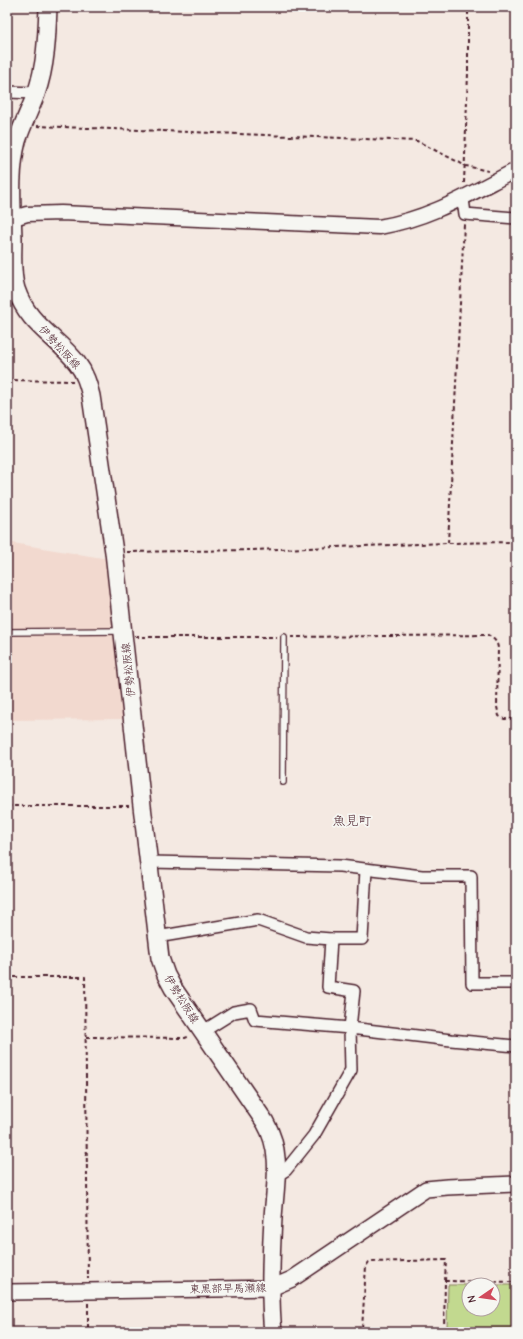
<svg xmlns="http://www.w3.org/2000/svg" width="523" height="1339" font-family="'Comic Neue','Klee One',sans-serif">
<rect width="100%" height="100%" fill="#f4e9e2"/>
<filter id="ink" filterUnits="userSpaceOnUse"><feTurbulence type="fractalNoise" baseFrequency=".025" numOctaves="2"/><feDisplacementMap in="SourceGraphic" scale="8" xChannelSelector="R" yChannelSelector="G"/><feConvolveMatrix kernelMatrix="1 2 1 2 8 2 1 2 1" color-interpolation-filters="sRGB"/></filter>
<g filter="url(#ink)">
<path fill="#f2d9cf" d="M 7,542 L 108,559 L 126,719 L 7,720 Z"/>
<path fill="#c2d98f" stroke="#867c5d" fill-rule="evenodd" d="M 448,1285 L 516,1285 L 516,1329 L 447,1328 ZM 469,1285 L 493,1285 L 493,1309 L 469,1309 Z"/>
<g fill="none" stroke-linecap="round" stroke-linejoin="round">
<g stroke="#4a1f2b" stroke-width="8">
<g id="service">
<path d="M 7,632 L 121,631"/>
<path d="M 283,782 L 284,637"/>
</g>
</g>
<g stroke="#4a1f2b" stroke-width="14">
<g id="minor">
<path d="M 7,92 L 36,93"/>
<path d="M 463,199 L 465,214 L 516,218"/>
<path d="M 149,862 L 340,866 L 422,876 L 471,876 L 472,983 L 516,983"/>
<path d="M 157,937 L 258,920 L 306,937 L 331,939 L 328,987 L 354,991 L 350,1028 L 351,1070 L 314,1135 L 286,1170 L 276,1176"/>
<path d="M 331,939 L 362,939 L 366,870"/>
<path d="M 202,1032 L 234,1012 L 251,1009 L 255,1020 L 350,1028 L 451,1040 L 516,1046"/>
</g>
</g>
<g stroke="#4a1f2b" stroke-width="17">
<path id="tertiary" d="M 7,220 L 27,214 L 61,213 L 379,227 C 432,218 469,194 516,170"/>
</g>
<g stroke="#4a1f2b" stroke-width="18">
<path id="secondary" d="M 7,1292 L 88,1291 L 271,1288 L 292,1279 L 304,1271 L 426,1189 L 447,1187 L 516,1184"/>
</g>
<g stroke="#4a1f2b" stroke-width="20">
<path id="primary" d="M 48,7 C 47,36 46,66 36,94 C 30,110 22,125 17,141 C 9,172 12,206 13,238 C 13,254 11,273 16,289 C 28,325 56,336 77,363 C 85,373 88,384 91,396 L 114,552 L 142,806 L 160,958 L 166,975 L 173,988 L 265,1122 C 283,1153 275,1184 273,1218 C 271,1254 269,1296 273,1332"/>
</g>
<g stroke="#4a1f2b" stroke-width="2" stroke-dasharray="4 3" stroke-linecap="butt">
<path d="M 37,126 L 417,141 L 466,166 L 488,171"/>
<path d="M 464,183 L 468,73 L 468,7"/>
<path d="M 7,380 L 73,381"/>
<path d="M 448,543 L 464,224"/>
<path d="M 127,552 L 251,550 L 448,543 L 516,542"/>
<path d="M 135,637 L 277,637"/>
<path d="M 291,637 L 488,635 C 494,639 497,641 498,648 L 497,707 L 499,716 L 504,719 L 516,719"/>
<path d="M 7,806 L 129,806"/>
<path d="M 7,977 L 85,977 L 88,1279"/>
<path d="M 86,1037 L 185,1038 L 190,1036"/>
<path d="M 88,1303 L 88,1332"/>
<path d="M 444,1329 L 406,1332 L 365,1331 L 362,1329 L 366,1266 L 369,1262 L 446,1260 L 445,1281"/>
<path d="M 501,1332 L 444,1329 L 445,1281 L 516,1282"/>
</g>
<use href="#service" stroke="#f6f6f2" stroke-width="5.5"/>
<use href="#minor" stroke="#f6f6f2" stroke-width="11"/>
<use href="#tertiary" stroke="#f6f6f2" stroke-width="14"/>
<use href="#secondary" stroke="#f6f6f2" stroke-width="15"/>
<use href="#primary" stroke="#f6f6f2" stroke-width="17"/>
</g>
</g>
<g text-anchor="middle" stroke-width="3.5" stroke-linejoin="round" paint-order="stroke">
<g font-size="11" fill="#4a1f2b" stroke="#f6f6f2">
<text transform="translate(60 347) rotate(47)" y="4">伊勢松阪線</text>
<text transform="translate(128 670) rotate(-96)" y="4">伊勢松阪線</text>
<text transform="translate(182 999) rotate(58)" y="4">伊勢松阪線</text>
<text transform="translate(228 1288) rotate(-1)" y="4">東黒部早馬瀬線</text>
</g>
<g font-size="13" fill="#4a1f2b" stroke="#f6f6f2">
<text x="352" y="825">魚見町</text>
</g>
</g>
<rect width="523" height="1339" fill="none" stroke="#f6f6f2" stroke-width="24"/>
<rect x="12" y="12" width="499" height="1315" fill="none" stroke="#4a1f2b" stroke-width="1.5" filter="url(#ink)"/>
<g transform="translate(481 1297) rotate(257)"><circle r="19" fill="#f6f6f2" stroke="#b1a0a2"/>
<path d="M0-3L7 15L0 10L-7 15Z" fill="#d1495b"/>
<text y="-6" font-size="11" font-weight="bold" text-anchor="middle" fill="#4a1f2b">N</text>
</g>
</svg>
